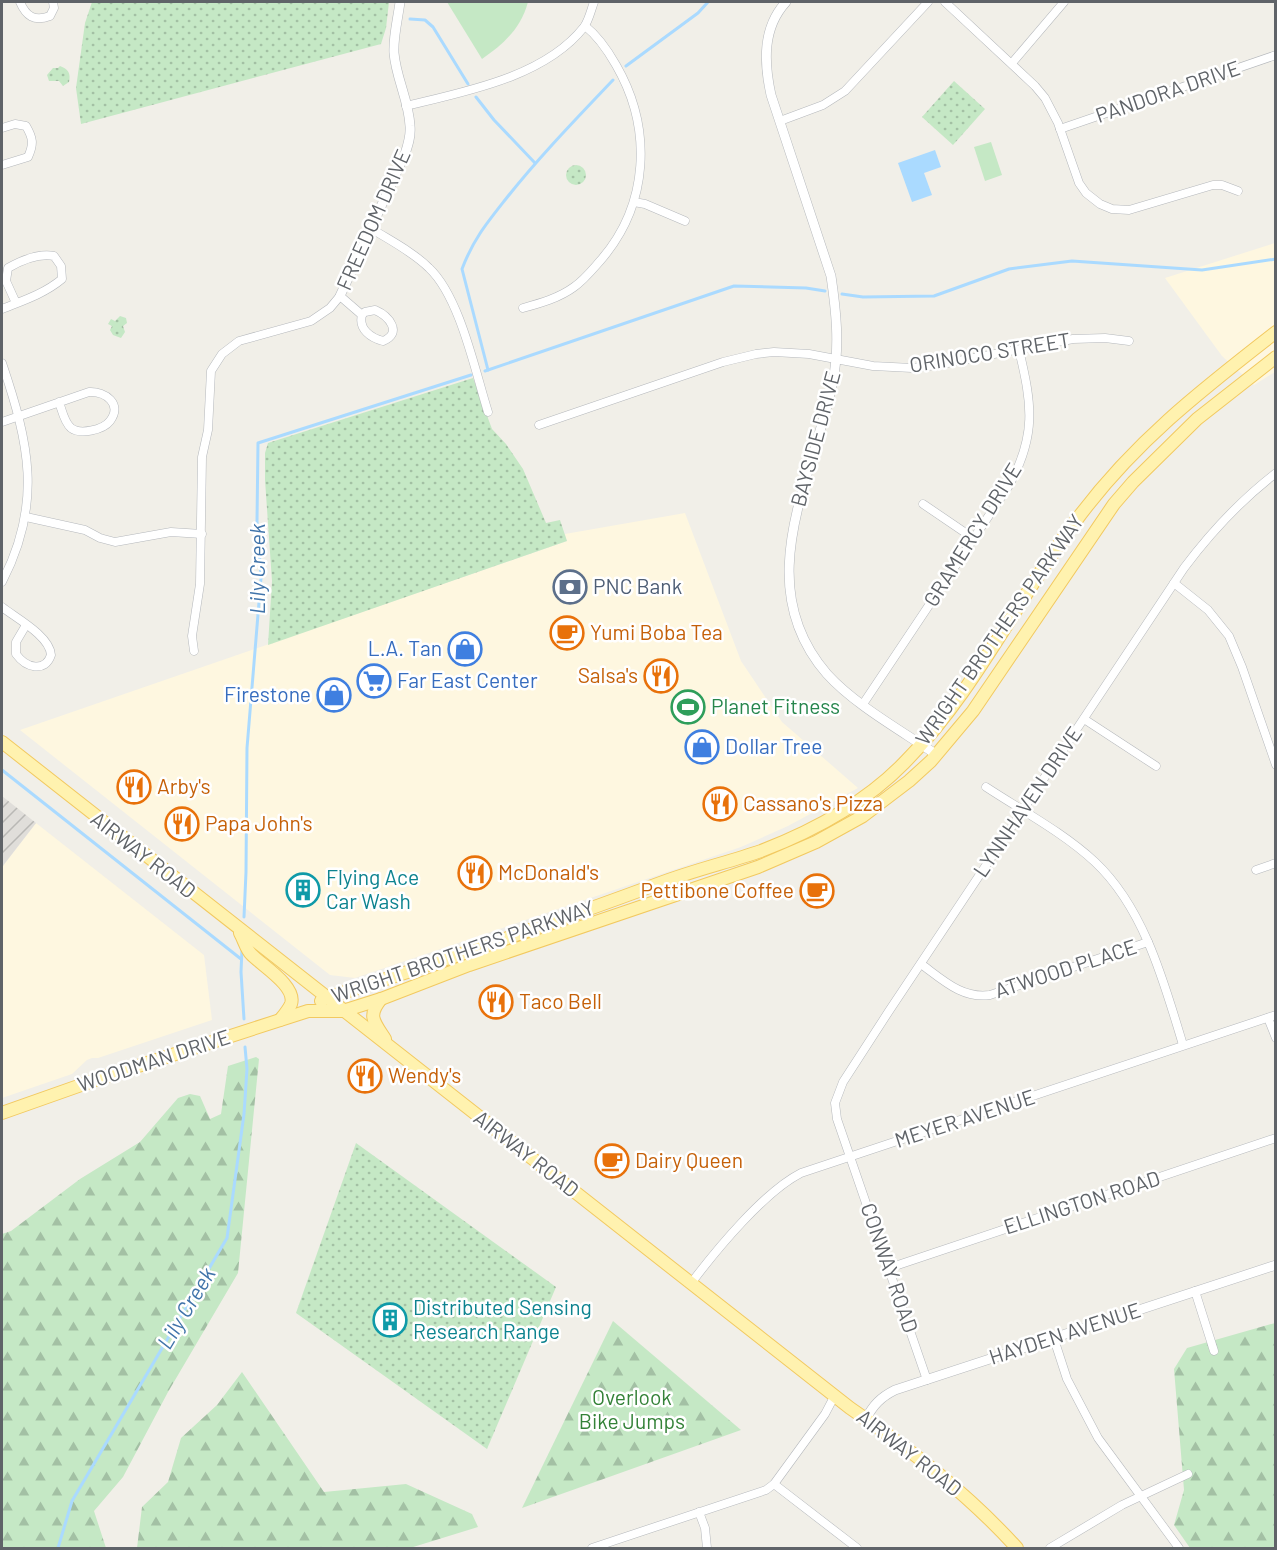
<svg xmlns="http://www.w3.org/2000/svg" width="1277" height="1550" font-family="Barlow,sans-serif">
<defs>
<pattern id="industrial-furrows" width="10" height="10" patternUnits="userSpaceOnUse" patternTransform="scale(1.5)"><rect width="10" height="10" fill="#e0deda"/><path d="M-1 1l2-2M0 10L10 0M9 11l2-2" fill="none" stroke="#b9b8b5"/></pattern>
<pattern id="forest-firs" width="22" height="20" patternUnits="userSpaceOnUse" patternTransform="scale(1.5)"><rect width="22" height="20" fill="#c5e8c5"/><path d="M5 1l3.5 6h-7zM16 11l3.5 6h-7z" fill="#a3c0a4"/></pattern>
<pattern id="park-dots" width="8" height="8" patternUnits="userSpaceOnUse" patternTransform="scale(1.5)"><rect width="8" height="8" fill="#c5e8c5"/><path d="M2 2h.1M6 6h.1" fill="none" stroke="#a3c0a4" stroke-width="1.8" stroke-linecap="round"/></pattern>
</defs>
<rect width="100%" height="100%" fill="#f1efe8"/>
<g fill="#fef7e0">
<path d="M 1275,243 L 1275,372 L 1254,385 L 1222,356 L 1165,278 Z"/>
<path d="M 685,513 L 741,661 L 782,722 L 858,788 L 788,826 L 741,847 L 355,978 L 330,975 L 20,730 L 567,541 L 565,534 Z"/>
<path d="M 36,823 L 204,955 L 212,1020 L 98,1058 L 92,1058 L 87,1060 L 72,1074 L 2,1098 L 2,867 Z"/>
</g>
<path fill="url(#industrial-furrows)" d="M 2,796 L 36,823 L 2,867 Z"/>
<g fill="#c5e8c5">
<path d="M 447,2 L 528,2 C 521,28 504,44 482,59 Z"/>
<path d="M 991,142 L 1002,175 L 985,181 L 974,147 Z"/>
</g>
<g fill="url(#forest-firs)">
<path d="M 256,1057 L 259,1059 L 238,1273 L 168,1392 L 123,1477 L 94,1511 L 106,1548 L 2,1548 L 2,1234 L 11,1231 L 80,1179 L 140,1142 L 178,1098 L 190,1094 L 200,1096 L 210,1119 L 221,1114 L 228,1066 Z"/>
<path d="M 613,1321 L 741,1430 L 522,1508 Z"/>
<path d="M 1275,1323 L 1275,1548 L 1190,1548 L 1174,1525 L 1184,1490 L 1174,1369 L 1187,1348 Z"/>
<path d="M 242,1372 L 324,1492 L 406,1484 L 472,1514 L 478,1527 L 410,1548 L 137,1548 L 142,1507 L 168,1482 L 181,1438 L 217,1405 Z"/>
</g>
<g fill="url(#park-dots)">
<path d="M 92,2 L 389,2 L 386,28 L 381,44 L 81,124 L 76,88 L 85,23 Z"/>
<path d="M 60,66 C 68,69 71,73 69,82 L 63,86 L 59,81 L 49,81 L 47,75 L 53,68 L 58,68 Z"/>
<path d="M 954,81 L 985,109 L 953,145 L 922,117 Z"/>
<circle cx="576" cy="175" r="10"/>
<path d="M 120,316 L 126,318 L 127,323 L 123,326 L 125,332 L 121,338 L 113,335 L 110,330 L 112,326 L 108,324 L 111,319 L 115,321 Z"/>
<path d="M 473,378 L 492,429 L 506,444 L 523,469 L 546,523 L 560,520 L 567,541 L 268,645 L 272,581 L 265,480 L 265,453 L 268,443 Z"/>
<path d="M 356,1143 L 556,1287 L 487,1449 L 296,1313 Z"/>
</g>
<path fill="#aadaff" d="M 935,150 L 941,167 L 924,173 L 932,195 L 912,202 L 898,163 Z"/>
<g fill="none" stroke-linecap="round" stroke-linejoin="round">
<g stroke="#aadaff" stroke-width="3">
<path d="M 410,19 L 425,20 L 433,27 L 468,84"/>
<path d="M 626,66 L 698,13 L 708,2"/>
<path d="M 476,97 L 494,120 L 535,163"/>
<path d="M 842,294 L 863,297 L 934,296 L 1009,269 L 1072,261 L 1202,270 L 1276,259"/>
<path d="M 488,370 L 462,269 C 473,240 486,224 505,200 C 539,157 576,119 613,80"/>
<path d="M 485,371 L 734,286 L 806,288 L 825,291"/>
<path d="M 2,770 L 241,959"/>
<path d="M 244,917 L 246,872 L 247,748 L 261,578 L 257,521 L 258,443 L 471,375"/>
<path d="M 242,949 L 241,972 L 244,1019"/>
<path d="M 58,1548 L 72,1501 L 227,1238 L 244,1114 L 247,1069 L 245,1047"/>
</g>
<g stroke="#b5b8bc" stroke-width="9">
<g id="minor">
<path d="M 20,2 C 26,16 34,22 50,16 L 54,8 L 53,2"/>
<path d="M 945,2 L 1035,86 L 1045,98 L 1058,123 L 1079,183 L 1086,193 L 1100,204 L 1112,209 L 1129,210 L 1213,185 L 1222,185 L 1238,191"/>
<path d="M 1012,63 L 1064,2"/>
<path d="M 406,106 C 464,92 545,77 584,27 C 589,20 591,10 594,2"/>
<path d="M 780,121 L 823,105 L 845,91 L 928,2"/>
<path d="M 2,128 L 15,124 L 26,126 C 33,138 34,144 28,157 L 2,165"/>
<path d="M 1060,129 L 1276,55"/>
<path d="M 634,202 L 645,204 L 685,221"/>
<path d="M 372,229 C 391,241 413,252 429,268 C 460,297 475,371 488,412"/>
<path d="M 523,308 C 541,303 559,298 574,287 C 584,280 592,270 600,261 C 649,205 653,129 616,65 C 608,51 598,36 585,26"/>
<path d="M 2,309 C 22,301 44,294 62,279 L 61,266 L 54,256 C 38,253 22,260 8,268 L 6,281 L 16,303"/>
<path d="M 2,363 C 29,443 43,503 2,582"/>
<path d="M 2,422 L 89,392 C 105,391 123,404 110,421 C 103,430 80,435 71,428 C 64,422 62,410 59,402"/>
<path d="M 539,425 L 723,362 L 756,354 L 774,352 L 809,354 L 873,366 L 912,368 L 937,365 L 1073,339 L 1105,338 L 1129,341"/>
<path d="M 923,504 L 973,538"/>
<path d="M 26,517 L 85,530 L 100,538 L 115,542 L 171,532 L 202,534"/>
<path d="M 1174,583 L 1208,610 L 1229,636 L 1242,667 L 1276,765"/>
<path d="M 2,607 C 16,618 50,636 51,655 C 45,673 26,668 16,654 L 16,642 L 26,625"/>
<path d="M 194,651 L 192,636 L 200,584 L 202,457 L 208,430 L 211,371 L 222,354 L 239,341 L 311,321 L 330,308 L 340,296 L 362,315 C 358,329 371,338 383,341 C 403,333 389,316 375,310 L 365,312 L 362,315"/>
<path d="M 863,704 L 1008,487 C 1037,436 1032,404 1019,350"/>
<path d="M 1084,719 L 1156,766"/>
<path d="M 986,787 C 1021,810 1064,833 1095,862 C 1144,908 1164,982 1183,1045"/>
<path d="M 1256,870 L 1276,863"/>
<path d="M 921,964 C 943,980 962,999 990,995 L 1148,942"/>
<path d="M 1268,1018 L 1276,1038"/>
<path d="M 889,1268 L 1276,1138"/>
<path d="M 692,1282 C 717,1249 764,1192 801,1173 L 1276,1015"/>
<path d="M 1195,1291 L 1214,1351"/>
<path d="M 1054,1339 L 1067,1379 L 1098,1438 L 1179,1548"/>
<path d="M 927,1380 L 837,1119 L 835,1103 L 843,1082 L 889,1011 L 1184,568 C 1211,532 1241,500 1276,473"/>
<path d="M 774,1484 L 857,1548"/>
<path d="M 699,1512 L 705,1528 L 707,1548"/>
<path d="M 592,1548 L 766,1490 L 774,1484 L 825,1414 L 835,1395"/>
<path d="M 1050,1548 L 1122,1505 L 1188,1474"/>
</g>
</g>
<g stroke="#b5b8bc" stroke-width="10">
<g id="tertiary">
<path d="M 786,2 C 762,28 764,63 771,95 L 831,276 C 836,310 840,346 833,380 C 814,478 748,583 827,674 C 855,705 902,731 937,755"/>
<path d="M 340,296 L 405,154 C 408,145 411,136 410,126 C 409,101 396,78 394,53 C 393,37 398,18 400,2"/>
<path d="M 866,1419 C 873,1405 881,1397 895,1390 L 1276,1265"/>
</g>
</g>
<g stroke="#f2c960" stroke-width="14">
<g id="primary">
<path d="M 2,742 L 850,1408 C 911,1450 968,1494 1017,1548"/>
<path d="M 240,933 C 244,940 246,949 251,954 C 261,965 297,986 291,1004 C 289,1009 284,1015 280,1020"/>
<path d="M 381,999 C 367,1016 374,1022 385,1039"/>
<path d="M 321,1001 L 326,998 C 439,963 552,923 663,882 C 695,870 729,862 761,851 C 813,831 865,803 904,763 C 974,693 1016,601 1075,522 C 1132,444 1200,391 1276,332"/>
<path d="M 2,1113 L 101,1078 L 308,1011 L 343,1011 L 381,999 L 469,965 L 758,867 L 816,842 L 863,816 L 909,781 L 931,761 L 973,711 L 1114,504 L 1133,482 L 1197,419 L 1276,357"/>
</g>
</g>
<use href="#minor" stroke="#fff" stroke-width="8"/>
<use href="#tertiary" stroke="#fff" stroke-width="9"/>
<use href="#primary" stroke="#fff2af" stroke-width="12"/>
</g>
<defs>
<g id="bank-ring" transform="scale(1.725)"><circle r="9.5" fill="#fff" stroke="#5c6f8a" stroke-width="1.5"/><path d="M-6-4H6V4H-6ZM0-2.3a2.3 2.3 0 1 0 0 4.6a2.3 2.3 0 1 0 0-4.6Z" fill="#5c6f8a"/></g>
<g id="cafe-ring" transform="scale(1.725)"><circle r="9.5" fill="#fff" stroke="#e8710a" stroke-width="1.5"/><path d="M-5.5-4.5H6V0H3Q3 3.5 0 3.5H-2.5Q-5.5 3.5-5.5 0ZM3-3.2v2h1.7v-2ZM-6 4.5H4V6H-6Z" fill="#e8710a"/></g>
<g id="shop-ring" transform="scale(1.725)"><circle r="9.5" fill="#fff" stroke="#3f7fe0" stroke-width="1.5"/><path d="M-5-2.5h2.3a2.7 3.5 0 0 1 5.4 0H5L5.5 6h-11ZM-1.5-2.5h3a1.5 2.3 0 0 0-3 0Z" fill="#3f7fe0"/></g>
<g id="restaurant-ring" transform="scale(1.725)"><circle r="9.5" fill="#fff" stroke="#e8710a" stroke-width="1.5"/><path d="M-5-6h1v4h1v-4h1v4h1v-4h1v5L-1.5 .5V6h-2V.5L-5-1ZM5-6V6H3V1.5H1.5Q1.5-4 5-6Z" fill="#e8710a"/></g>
<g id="supermarket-ring" transform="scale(1.725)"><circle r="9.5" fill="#fff" stroke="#3f7fe0" stroke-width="1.5"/><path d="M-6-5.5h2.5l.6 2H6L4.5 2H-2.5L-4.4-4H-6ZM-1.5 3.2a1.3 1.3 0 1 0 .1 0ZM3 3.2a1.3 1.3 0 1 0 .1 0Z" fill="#3f7fe0"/></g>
<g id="stadium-ring" transform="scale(1.725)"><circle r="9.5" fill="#fff" stroke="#2e9e5b" stroke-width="1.5"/><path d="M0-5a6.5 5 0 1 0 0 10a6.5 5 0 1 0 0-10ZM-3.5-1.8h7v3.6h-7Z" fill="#2e9e5b"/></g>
<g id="building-ring" transform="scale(1.725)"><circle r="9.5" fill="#fff" stroke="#0f9aa8" stroke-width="1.5"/><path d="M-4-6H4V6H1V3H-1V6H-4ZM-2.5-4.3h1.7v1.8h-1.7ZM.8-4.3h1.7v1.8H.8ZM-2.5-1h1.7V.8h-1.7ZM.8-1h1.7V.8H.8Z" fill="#0f9aa8"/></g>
</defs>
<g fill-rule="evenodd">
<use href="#bank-ring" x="570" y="587"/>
<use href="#cafe-ring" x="567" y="633"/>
<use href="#shop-ring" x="465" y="649"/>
<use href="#restaurant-ring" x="661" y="676"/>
<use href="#supermarket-ring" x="374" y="681"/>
<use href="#shop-ring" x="334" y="695"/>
<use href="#stadium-ring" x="688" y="707"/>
<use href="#shop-ring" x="702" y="747"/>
<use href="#restaurant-ring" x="134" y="787"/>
<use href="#restaurant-ring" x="720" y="804"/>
<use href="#restaurant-ring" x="182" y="824"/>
<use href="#restaurant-ring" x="475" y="873"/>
<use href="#building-ring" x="303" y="890"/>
<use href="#cafe-ring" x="817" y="891"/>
<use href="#restaurant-ring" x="496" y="1002"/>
<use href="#restaurant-ring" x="365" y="1076"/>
<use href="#cafe-ring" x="612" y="1161"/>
<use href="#building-ring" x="390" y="1320"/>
</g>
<g text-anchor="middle" stroke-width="5" stroke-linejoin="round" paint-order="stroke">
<g font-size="21" fill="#5f6368" stroke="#fff">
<text transform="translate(1168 92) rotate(-19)" y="7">PANDORA DRIVE</text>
<text transform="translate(374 220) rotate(-66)" y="7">FREEDOM DRIVE</text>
<text transform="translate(990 353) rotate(-9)" y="7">ORINOCO STREET</text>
<text transform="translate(816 439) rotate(-75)" y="7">BAYSIDE DRIVE</text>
<text transform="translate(973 535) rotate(-58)" y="7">GRAMERCY DRIVE</text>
<text transform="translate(1000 630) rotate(-55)" y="7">WRIGHT BROTHERS PARKWAY</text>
<text transform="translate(1028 802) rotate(-56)" y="7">LYNNHAVEN DRIVE</text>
<text transform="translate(143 855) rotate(38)" y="7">AIRWAY ROAD</text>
<text transform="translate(463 952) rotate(-19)" y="7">WRIGHT BROTHERS PARKWAY</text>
<text transform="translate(1066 969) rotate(-18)" y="7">ATWOOD PLACE</text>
<text transform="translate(154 1061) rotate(-18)" y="7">WOODMAN DRIVE</text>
<text transform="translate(965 1119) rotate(-18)" y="7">MEYER AVENUE</text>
<text transform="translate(526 1154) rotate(38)" y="7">AIRWAY ROAD</text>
<text transform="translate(1082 1203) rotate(-18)" y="7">ELLINGTON ROAD</text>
<text transform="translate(889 1268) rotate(71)" y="7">CONWAY ROAD</text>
<text transform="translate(1065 1334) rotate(-18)" y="7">HAYDEN AVENUE</text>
<text transform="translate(909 1453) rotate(38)" y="7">AIRWAY ROAD</text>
</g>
<g font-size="21" fill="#4e5e75" stroke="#fff" text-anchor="start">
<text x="593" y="594">PNC Bank</text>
</g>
<g font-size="21" fill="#c56008" stroke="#fff" text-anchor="start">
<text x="590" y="640">Yumi Boba Tea</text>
<text x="638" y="683" text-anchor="end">Salsa's</text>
<text x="157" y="794">Arby's</text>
<text x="743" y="811">Cassano's Pizza</text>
<text x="205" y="831">Papa John's</text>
<text x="498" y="880">McDonald's</text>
<text x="794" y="898" text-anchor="end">Pettibone Coffee</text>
<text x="519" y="1009">Taco Bell</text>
<text x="388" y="1083">Wendy's</text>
<text x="635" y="1168">Dairy Queen</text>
</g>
<g font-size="21" fill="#366cbe" stroke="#fff" text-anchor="end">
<text x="442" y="656">L.A. Tan</text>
<text x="397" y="688" text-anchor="start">Far East Center</text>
<text x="311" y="702">Firestone</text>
<text x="725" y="754" text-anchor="start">Dollar Tree</text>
</g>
<g font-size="21" fill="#27864d" stroke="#fff" text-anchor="start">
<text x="711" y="714">Planet Fitness</text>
</g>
<g font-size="21" fill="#0d838f" stroke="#fff" text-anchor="start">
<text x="326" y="885">Flying Ace<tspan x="326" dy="24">Car Wash</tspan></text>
<text x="413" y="1315">Distributed Sensing<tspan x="413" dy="24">Research Range</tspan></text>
</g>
<g font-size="21" fill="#348238" stroke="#fff">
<text x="632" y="1405">Overlook<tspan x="632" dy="24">Bike Jumps</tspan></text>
</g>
<g font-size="22" font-style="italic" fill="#4174aa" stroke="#fff">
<text transform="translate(257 569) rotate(-90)" y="8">Lily Creek</text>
<text transform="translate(186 1308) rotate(-59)" y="8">Lily Creek</text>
</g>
</g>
<rect width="1277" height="1550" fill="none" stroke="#5f6368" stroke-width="6"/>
</svg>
